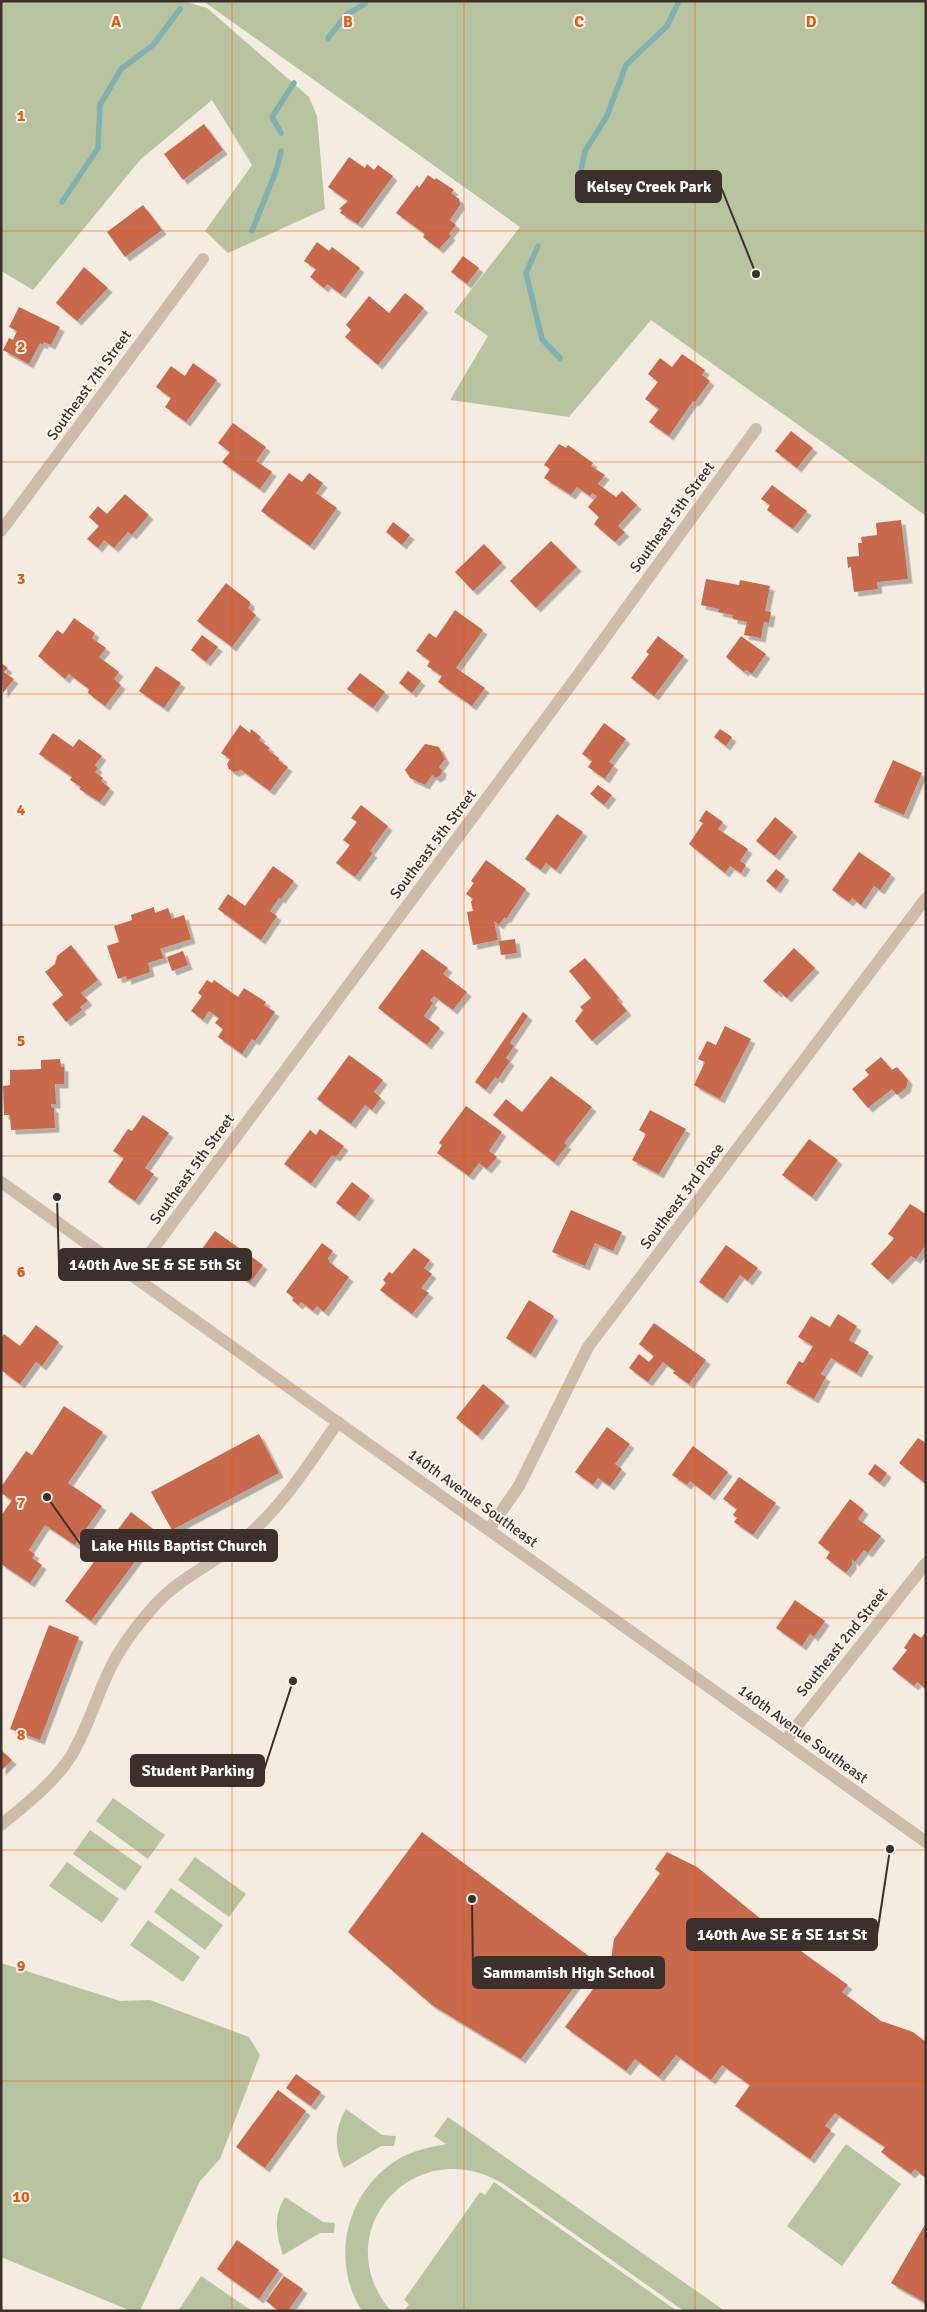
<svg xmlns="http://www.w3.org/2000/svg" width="927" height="2312" font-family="Signika,sans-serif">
<defs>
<filter id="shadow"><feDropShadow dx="4.5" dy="4.5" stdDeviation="0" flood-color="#0004"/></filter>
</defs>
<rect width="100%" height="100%" fill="#f4ebe1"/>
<g fill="#b8c4a0">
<path d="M 1,1 L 183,1 L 207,8 L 309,97 L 317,116 L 325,209 L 228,253 L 205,231 L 252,165 L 212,100 L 141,159 L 33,290 L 1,271 Z"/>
<path d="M 203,1 L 926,1 L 926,516 L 651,320 L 569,417 L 450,400 L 488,336 L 454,312 L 520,227 Z"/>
<path d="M 113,1798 L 165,1835 L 148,1859 L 96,1821 Z"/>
<path d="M 90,1830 L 142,1867 L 125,1891 L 73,1854 Z"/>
<path d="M 195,1857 L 246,1894 L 229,1917 L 178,1880 Z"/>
<path d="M 67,1862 L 119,1899 L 102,1923 L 49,1886 Z"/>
<path d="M 171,1888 L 223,1925 L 205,1950 L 154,1912 Z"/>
<path d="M 148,1920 L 200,1957 L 183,1982 L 130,1945 Z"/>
<path d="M 1,1963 L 120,2001 L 150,2000 L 249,2037 L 260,2055 L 220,2159 L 200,2181 L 140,2311 L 131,2311 L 1,2257 Z"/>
<path d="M 346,2109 L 382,2135 L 396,2136 L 394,2146 L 381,2146 L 344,2168 C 334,2148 334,2129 346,2109 Z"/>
<path d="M 448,2117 L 725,2311 L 684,2311 L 502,2183 C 413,2131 325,2234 391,2311 L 362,2311 C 328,2258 348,2187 402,2157 C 416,2150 431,2147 446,2144 L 434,2136 Z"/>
<path d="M 846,2144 L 901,2184 L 842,2266 L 787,2226 Z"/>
<path d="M 494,2182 L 677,2311 L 404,2311 L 409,2304 L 404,2300 L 480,2192 L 485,2195 Z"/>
<path d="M 285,2197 L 323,2222 L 335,2223 L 334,2233 L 320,2233 L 283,2255 C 276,2234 273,2216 285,2197 Z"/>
<path d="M 201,2276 L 252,2311 L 178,2311 Z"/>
</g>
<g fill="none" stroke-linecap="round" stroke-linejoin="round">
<g stroke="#7fb0b2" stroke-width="5.5">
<path d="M 328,38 L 347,14 L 365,4 L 365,1"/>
<path d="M 281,133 L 272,117 L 294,83"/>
<path d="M 579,181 L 585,151 L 607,116 L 626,65 L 667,26 L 679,1"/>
<path d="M 62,202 L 98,148 L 100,105 L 121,69 L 153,45 L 180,9"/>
<path d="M 252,231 L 276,171 L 281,151"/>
<path d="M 538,246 L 526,273 L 542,339 L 560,358"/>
</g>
</g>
<g fill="#c8694b" filter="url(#shadow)">
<path d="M 204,124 L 223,150 L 183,180 L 164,154 Z"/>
<path d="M 349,157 L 365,168 L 367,164 L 374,170 L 378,165 L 393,176 L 358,224 L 340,213 L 342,210 L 339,209 L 348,201 L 328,187 Z"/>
<path d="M 428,175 L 435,180 L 436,178 L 454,190 L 451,193 L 459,199 L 460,205 L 450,220 L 456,225 L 449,234 L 451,236 L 439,249 L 423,237 L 425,234 L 396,213 L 417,185 L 419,188 Z"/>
<path d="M 143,205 L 162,230 L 125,257 L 107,232 Z"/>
<path d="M 317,242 L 329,251 L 332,247 L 360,268 L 341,294 L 327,284 L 324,288 L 310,277 L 316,269 L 304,261 Z"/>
<path d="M 463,256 L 479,268 L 467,284 L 451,272 Z"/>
<path d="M 84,267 L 108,288 L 77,321 L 56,303 Z"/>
<path d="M 405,293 L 424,308 L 378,365 L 345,337 L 351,330 L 346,325 L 369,296 L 389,313 Z"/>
<path d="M 19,307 L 60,327 L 51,345 L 44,342 L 43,345 L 40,343 L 29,364 L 3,350 L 9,338 L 13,340 L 17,331 L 9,327 Z"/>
<path d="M 682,354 L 705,370 L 702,375 L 710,381 L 695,402 L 693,401 L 669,436 L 649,422 L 659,409 L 645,399 L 658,382 L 648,374 L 660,358 L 672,367 Z"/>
<path d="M 193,363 L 217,380 L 186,422 L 165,407 L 171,398 L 156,387 L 171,366 L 185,376 Z"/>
<path d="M 233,423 L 266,447 L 256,461 L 272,472 L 260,489 L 222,462 L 230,452 L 218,443 Z"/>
<path d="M 791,431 L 813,448 L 797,468 L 775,451 Z"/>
<path d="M 559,444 L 566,448 L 568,445 L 593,463 L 591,466 L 605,475 L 598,484 L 616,497 L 622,491 L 637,505 L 618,526 L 625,532 L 615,542 L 594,524 L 599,517 L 588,507 L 597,496 L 592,493 L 590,496 L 577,487 L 571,495 L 544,478 L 550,469 L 544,465 Z"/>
<path d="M 289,473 L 302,482 L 309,473 L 323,483 L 316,493 L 337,508 L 310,546 L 261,511 Z"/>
<path d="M 772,485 L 807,511 L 793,529 L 767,510 L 770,505 L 761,499 Z"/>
<path d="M 125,494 L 149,515 L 132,535 L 128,532 L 114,548 L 104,540 L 98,548 L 87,539 L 99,526 L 89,517 L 98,506 L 107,514 Z"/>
<path d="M 901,520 L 908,579 L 877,582 L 878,589 L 854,592 L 851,567 L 848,568 L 847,557 L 859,556 L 858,543 L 862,543 L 861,537 L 877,535 L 876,523 Z"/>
<path d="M 393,522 L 410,535 L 402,545 L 386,532 Z"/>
<path d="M 551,541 L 577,567 L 536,608 L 510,581 Z"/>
<path d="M 484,544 L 502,563 L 473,591 L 455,572 Z"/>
<path d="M 706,579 L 739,585 L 740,580 L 770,586 L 765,611 L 771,612 L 769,623 L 764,622 L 761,638 L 744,635 L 747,622 L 733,619 L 733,615 L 718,612 L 719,609 L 701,605 Z"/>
<path d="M 226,583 L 250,602 L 250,605 L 248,608 L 256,615 L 232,647 L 197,621 Z"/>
<path d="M 455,610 L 483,630 L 456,668 L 485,688 L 472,706 L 438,682 L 442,676 L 427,666 L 430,661 L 416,651 L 429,633 L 436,638 Z"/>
<path d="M 74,618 L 95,633 L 92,638 L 106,648 L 99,657 L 119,672 L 114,679 L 121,685 L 105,706 L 88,693 L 89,689 L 69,674 L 65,679 L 38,656 L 57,630 L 63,634 Z"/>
<path d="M 202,635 L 218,647 L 206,662 L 191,650 Z"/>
<path d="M 658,636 L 684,656 L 654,696 L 631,678 L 649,654 L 646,652 Z"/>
<path d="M 741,636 L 766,654 L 752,674 L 746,670 L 744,672 L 726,657 Z"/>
<path d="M 1,663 L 8,668 L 4,672 L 14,679 L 3,693 Z"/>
<path d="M 156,666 L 181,683 L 164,708 L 139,691 Z"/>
<path d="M 408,671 L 421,681 L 412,693 L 399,683 Z"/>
<path d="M 360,673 L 385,692 L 373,708 L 347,689 Z"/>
<path d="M 604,723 L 626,739 L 609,762 L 614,765 L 605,779 L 588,767 L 592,761 L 582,754 Z"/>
<path d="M 240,725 L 250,733 L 251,729 L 261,737 L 259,740 L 270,748 L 268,750 L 279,758 L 278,760 L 288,767 L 270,791 L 241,770 L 234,772 L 229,769 L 227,764 L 230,759 L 221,753 Z"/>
<path d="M 720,729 L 732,737 L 726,746 L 714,737 Z"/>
<path d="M 53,733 L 73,747 L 79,739 L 102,756 L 95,765 L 98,768 L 95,772 L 103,778 L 101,781 L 110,788 L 100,802 L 79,789 L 81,787 L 70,780 L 72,777 L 39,754 Z"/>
<path d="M 425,744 L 439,747 L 445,759 L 439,767 L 442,770 L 441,775 L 436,778 L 432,775 L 425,785 L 410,778 L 405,770 Z"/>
<path d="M 893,760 L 922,773 L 904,815 L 874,802 Z"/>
<path d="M 598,785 L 612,795 L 604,805 L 590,794 Z"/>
<path d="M 361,805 L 388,826 L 370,851 L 373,853 L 355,877 L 336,863 L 350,845 L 343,840 L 357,822 L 351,818 Z"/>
<path d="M 706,810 L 723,822 L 718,829 L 748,849 L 740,861 L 746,865 L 741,873 L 730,866 L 725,873 L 689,844 L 703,823 L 699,821 Z"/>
<path d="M 557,814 L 583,832 L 556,870 L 546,863 L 541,870 L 525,859 Z"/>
<path d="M 775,817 L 793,832 L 775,856 L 756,841 Z"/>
<path d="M 859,852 L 891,874 L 880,890 L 874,886 L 861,905 L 852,898 L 849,902 L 832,890 Z"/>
<path d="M 486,860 L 526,889 L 506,919 L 505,917 L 499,925 L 494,921 L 498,940 L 473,945 L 467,912 L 473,911 L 471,902 L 473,899 L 466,894 L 474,883 L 471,881 Z"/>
<path d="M 273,866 L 294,881 L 281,899 L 279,898 L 270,911 L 277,916 L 261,940 L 218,909 L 228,894 L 245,906 Z"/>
<path d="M 776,869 L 785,876 L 776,889 L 766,881 Z"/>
<path d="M 154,907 L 155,913 L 168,908 L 172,919 L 184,915 L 191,939 L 160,949 L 164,958 L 148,963 L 150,972 L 127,980 L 126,976 L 118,979 L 107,946 L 119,942 L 114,926 L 132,920 L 131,915 Z"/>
<path d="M 515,939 L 517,953 L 501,955 L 499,941 Z"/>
<path d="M 71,945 L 98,980 L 81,993 L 88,1001 L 80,1007 L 82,1010 L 66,1022 L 52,1004 L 63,995 L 45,972 L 55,964 L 57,956 Z"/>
<path d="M 794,948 L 815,968 L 787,998 L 779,991 L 777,993 L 763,981 Z"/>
<path d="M 422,949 L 448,968 L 443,974 L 467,992 L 453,1010 L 434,996 L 430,1001 L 433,1003 L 424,1016 L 440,1028 L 427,1045 L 378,1008 Z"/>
<path d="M 183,951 L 188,965 L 172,971 L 167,957 Z"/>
<path d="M 585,958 L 619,998 L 617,999 L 627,1011 L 592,1041 L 575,1021 L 583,1010 L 580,1007 L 591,998 L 569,971 Z"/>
<path d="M 207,980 L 212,983 L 214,980 L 238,997 L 244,988 L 266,1002 L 264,1005 L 275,1012 L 255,1041 L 252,1039 L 242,1054 L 218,1037 L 223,1029 L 215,1023 L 219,1018 L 209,1011 L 203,1020 L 191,1011 L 202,996 L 198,993 Z"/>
<path d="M 523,1012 L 528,1016 L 510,1043 L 514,1046 L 506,1058 L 510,1061 L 498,1079 L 495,1077 L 486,1090 L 475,1082 Z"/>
<path d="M 725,1026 L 751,1039 L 720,1099 L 694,1085 L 705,1062 L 698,1059 L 707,1041 L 716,1045 Z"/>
<path d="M 349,1055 L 383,1080 L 374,1092 L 381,1098 L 372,1110 L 365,1105 L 351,1124 L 317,1099 Z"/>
<path d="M 881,1057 L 892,1070 L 897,1067 L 908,1080 L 906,1088 L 897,1095 L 892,1089 L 868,1108 L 852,1089 L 869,1075 L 865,1070 Z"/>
<path d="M 60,1059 L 61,1067 L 64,1067 L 64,1084 L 55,1084 L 56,1104 L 51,1104 L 52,1108 L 54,1108 L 55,1128 L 11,1130 L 10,1115 L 4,1115 L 3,1086 L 10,1085 L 10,1070 L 41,1069 L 41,1060 Z"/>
<path d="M 551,1076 L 592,1107 L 564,1143 L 567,1145 L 554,1162 L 493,1115 L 506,1099 L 522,1112 Z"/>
<path d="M 466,1106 L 502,1132 L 489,1151 L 497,1157 L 487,1169 L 479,1163 L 469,1176 L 437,1153 L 442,1145 L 439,1143 Z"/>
<path d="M 650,1110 L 686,1129 L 659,1174 L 632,1160 L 646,1134 L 639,1130 Z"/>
<path d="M 143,1115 L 169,1133 L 145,1168 L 154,1174 L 135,1201 L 108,1182 L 124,1158 L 113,1151 L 128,1129 L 132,1131 Z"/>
<path d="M 320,1129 L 344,1146 L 336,1157 L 332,1155 L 311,1184 L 284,1164 L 310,1130 L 316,1135 Z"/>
<path d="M 809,1139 L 838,1160 L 812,1197 L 782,1175 Z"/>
<path d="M 352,1182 L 370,1196 L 355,1217 L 336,1203 Z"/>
<path d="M 910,1204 L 926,1214 L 926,1245 L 916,1259 L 911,1256 L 888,1280 L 871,1264 L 891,1242 L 894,1238 L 888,1234 Z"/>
<path d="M 571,1210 L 622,1232 L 613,1251 L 595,1243 L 585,1266 L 552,1252 Z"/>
<path d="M 215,1231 L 263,1265 L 250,1283 L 202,1249 Z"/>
<path d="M 322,1243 L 333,1251 L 328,1258 L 330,1263 L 349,1277 L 324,1312 L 317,1306 L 313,1311 L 301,1302 L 298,1305 L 292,1300 L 294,1298 L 286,1292 Z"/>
<path d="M 726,1245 L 758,1268 L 748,1281 L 740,1275 L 723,1299 L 699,1282 Z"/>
<path d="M 414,1248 L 430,1260 L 424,1268 L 432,1274 L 421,1288 L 429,1293 L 412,1314 L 380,1290 L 386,1283 L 383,1280 L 389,1272 L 392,1274 Z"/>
<path d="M 529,1300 L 554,1316 L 531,1354 L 506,1338 Z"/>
<path d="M 838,1314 L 857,1326 L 849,1340 L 869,1352 L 857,1373 L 831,1358 L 821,1374 L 826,1377 L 814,1399 L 786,1383 L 799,1361 L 803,1363 L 813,1346 L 798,1337 L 811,1316 L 830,1327 Z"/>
<path d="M 654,1323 L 706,1360 L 689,1384 L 673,1373 L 675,1371 L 663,1362 L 648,1382 L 629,1368 L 639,1354 L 649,1362 L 654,1356 L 639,1344 Z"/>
<path d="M 36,1325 L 59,1342 L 42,1366 L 36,1362 L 20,1384 L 1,1370 L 1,1338 L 4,1334 L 20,1346 Z"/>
<path d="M 483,1384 L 505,1402 L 478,1436 L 456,1418 Z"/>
<path d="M 64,1406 L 103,1432 L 68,1483 L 102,1506 L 75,1545 L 45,1525 L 29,1550 L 35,1554 L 32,1558 L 42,1565 L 30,1583 L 1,1564 L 1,1516 L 12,1500 L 1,1493 L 1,1487 L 26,1451 L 32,1455 Z"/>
<path d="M 607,1427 L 630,1444 L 615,1464 L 622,1469 L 610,1486 L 598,1478 L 593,1485 L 575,1472 Z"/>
<path d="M 259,1434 L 279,1473 L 172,1530 L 151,1492 Z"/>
<path d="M 918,1438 L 926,1443 L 926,1484 L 899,1463 Z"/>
<path d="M 693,1446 L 728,1472 L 710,1496 L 690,1481 L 687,1485 L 672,1475 Z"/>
<path d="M 875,1464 L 887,1473 L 880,1483 L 868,1474 Z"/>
<path d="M 739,1477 L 776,1503 L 753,1535 L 734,1522 L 737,1518 L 733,1515 L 737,1509 L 723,1499 Z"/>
<path d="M 850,1499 L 864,1510 L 858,1519 L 881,1536 L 868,1553 L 864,1550 L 855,1562 L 852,1559 L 852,1565 L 846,1573 L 826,1558 L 830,1552 L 818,1543 Z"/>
<path d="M 131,1512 L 157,1532 L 91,1621 L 65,1601 Z"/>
<path d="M 795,1600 L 825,1621 L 814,1637 L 810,1634 L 802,1646 L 776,1628 Z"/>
<path d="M 49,1625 L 79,1637 L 40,1740 L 10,1729 Z"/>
<path d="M 926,1632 L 926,1689 L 917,1682 L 914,1686 L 892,1669 L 907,1650 L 904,1648 L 914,1633 L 921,1638 Z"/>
<path d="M 1,1750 L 12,1760 L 1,1771 Z"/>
<path d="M 422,1832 L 594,1960 L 521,2059 L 432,2005 L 348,1932 Z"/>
<path d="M 667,1852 L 697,1867 L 798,1949 L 848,1985 L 842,1992 L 881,2021 L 913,2032 L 926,2042 L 926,2178 L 915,2169 L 911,2174 L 881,2152 L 885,2147 L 835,2113 L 825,2126 L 831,2130 L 810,2159 L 735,2106 L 750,2085 L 722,2065 L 711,2080 L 676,2055 L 659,2077 L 635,2059 L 626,2071 L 565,2027 L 610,1966 L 614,1939 L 660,1873 L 655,1869 Z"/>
<path d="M 296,2074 L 321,2092 L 311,2106 L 286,2088 Z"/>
<path d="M 278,2090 L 306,2111 L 265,2168 L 236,2147 Z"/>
<path d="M 926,2223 L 926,2303 L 891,2283 Z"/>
<path d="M 237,2240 L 279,2270 L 259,2299 L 217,2269 Z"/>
<path d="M 284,2276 L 303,2289 L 288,2311 L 279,2311 L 266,2301 Z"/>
</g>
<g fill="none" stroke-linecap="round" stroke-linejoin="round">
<g stroke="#cdbbac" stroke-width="12">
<path d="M 1,531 L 203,259"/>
<path d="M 1,1182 L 926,1842"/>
<path d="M 133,1276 L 578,675 L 756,429"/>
<path d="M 489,1529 L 519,1486 L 588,1347 L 926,898"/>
<path d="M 785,1741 L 926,1563"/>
<path d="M 1,1825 C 25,1805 54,1783 71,1756 C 87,1730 95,1701 108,1673 C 119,1649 137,1625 155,1605 C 181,1576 218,1562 246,1537 C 284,1505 310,1462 338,1422"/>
</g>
</g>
<path fill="none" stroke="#e8590c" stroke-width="1" stroke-opacity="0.55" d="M 232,1 L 232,2311M 464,1 L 464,2311M 695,1 L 695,2311M 1,231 L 926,231M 1,462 L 926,462M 1,694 L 926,694M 1,925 L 926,925M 1,1156 L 926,1156M 1,1387 L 926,1387M 1,1618 L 926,1618M 1,1850 L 926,1850M 1,2081 L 926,2081"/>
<g text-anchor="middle" stroke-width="4" stroke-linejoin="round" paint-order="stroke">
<g font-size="15" fill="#3b302b" stroke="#fbf5ee">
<text transform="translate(89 385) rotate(-54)" y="5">Southeast 7th Street</text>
<text transform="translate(672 517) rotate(-54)" y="5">Southeast 5th Street</text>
<text transform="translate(433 844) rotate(-53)" y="5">Southeast 5th Street</text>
<text transform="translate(192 1169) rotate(-54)" y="5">Southeast 5th Street</text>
<text transform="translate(682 1196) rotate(-53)" y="5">Southeast 3rd Place</text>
<text transform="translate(473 1498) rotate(36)" y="5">140th Avenue Southeast</text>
<text transform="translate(842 1642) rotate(-51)" y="5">Southeast 2nd Street</text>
<text transform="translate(803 1734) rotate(36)" y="5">140th Avenue Southeast</text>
</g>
</g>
<g font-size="16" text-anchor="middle" font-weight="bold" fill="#e8590c" stroke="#fbf5ee" stroke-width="4" stroke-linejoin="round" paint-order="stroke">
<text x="116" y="27">A</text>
<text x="348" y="27">B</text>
<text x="579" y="27">C</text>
<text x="811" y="27">D</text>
<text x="21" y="121">1</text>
<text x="21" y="352">2</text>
<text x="21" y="584">3</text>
<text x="21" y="815">4</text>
<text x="21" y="1046">5</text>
<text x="21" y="1277">6</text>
<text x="21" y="1508">7</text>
<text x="21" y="1740">8</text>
<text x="21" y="1971">9</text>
<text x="21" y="2202">10</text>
</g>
<path fill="none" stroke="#3b302b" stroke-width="2" d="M756 274L721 187M57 1197L59 1264M47 1497L81 1545M293 1681L264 1770M890 1849L877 1935M472 1899L473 1973"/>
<g fill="#3b302b" stroke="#fbf5ee" stroke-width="2">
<circle cx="756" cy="274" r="5"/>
<circle cx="57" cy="1197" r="5"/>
<circle cx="47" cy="1497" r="5"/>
<circle cx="293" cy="1681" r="5"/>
<circle cx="890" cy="1849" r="5"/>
<circle cx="472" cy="1899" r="5"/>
</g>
<g fill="#3b302b" stroke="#3b302b" stroke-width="2">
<rect x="576" y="171" width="145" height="31" rx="5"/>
<rect x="59" y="1249" width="192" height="31" rx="5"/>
<rect x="81" y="1530" width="196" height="31" rx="5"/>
<rect x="131" y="1755" width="133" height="31" rx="5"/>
<rect x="687" y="1919" width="190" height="31" rx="5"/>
<rect x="473" y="1957" width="191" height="31" rx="5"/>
</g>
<g font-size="16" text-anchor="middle" font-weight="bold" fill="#fff">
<text x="649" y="192">Kelsey Creek Park</text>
<text x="155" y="1270">140th Ave SE &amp; SE 5th St</text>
<text x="179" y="1551">Lake Hills Baptist Church</text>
<text x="198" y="1776">Student Parking</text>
<text x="782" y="1940">140th Ave SE &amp; SE 1st St</text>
<text x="569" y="1978">Sammamish High School</text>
</g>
<rect width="927" height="2312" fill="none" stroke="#3b302b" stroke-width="5"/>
</svg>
